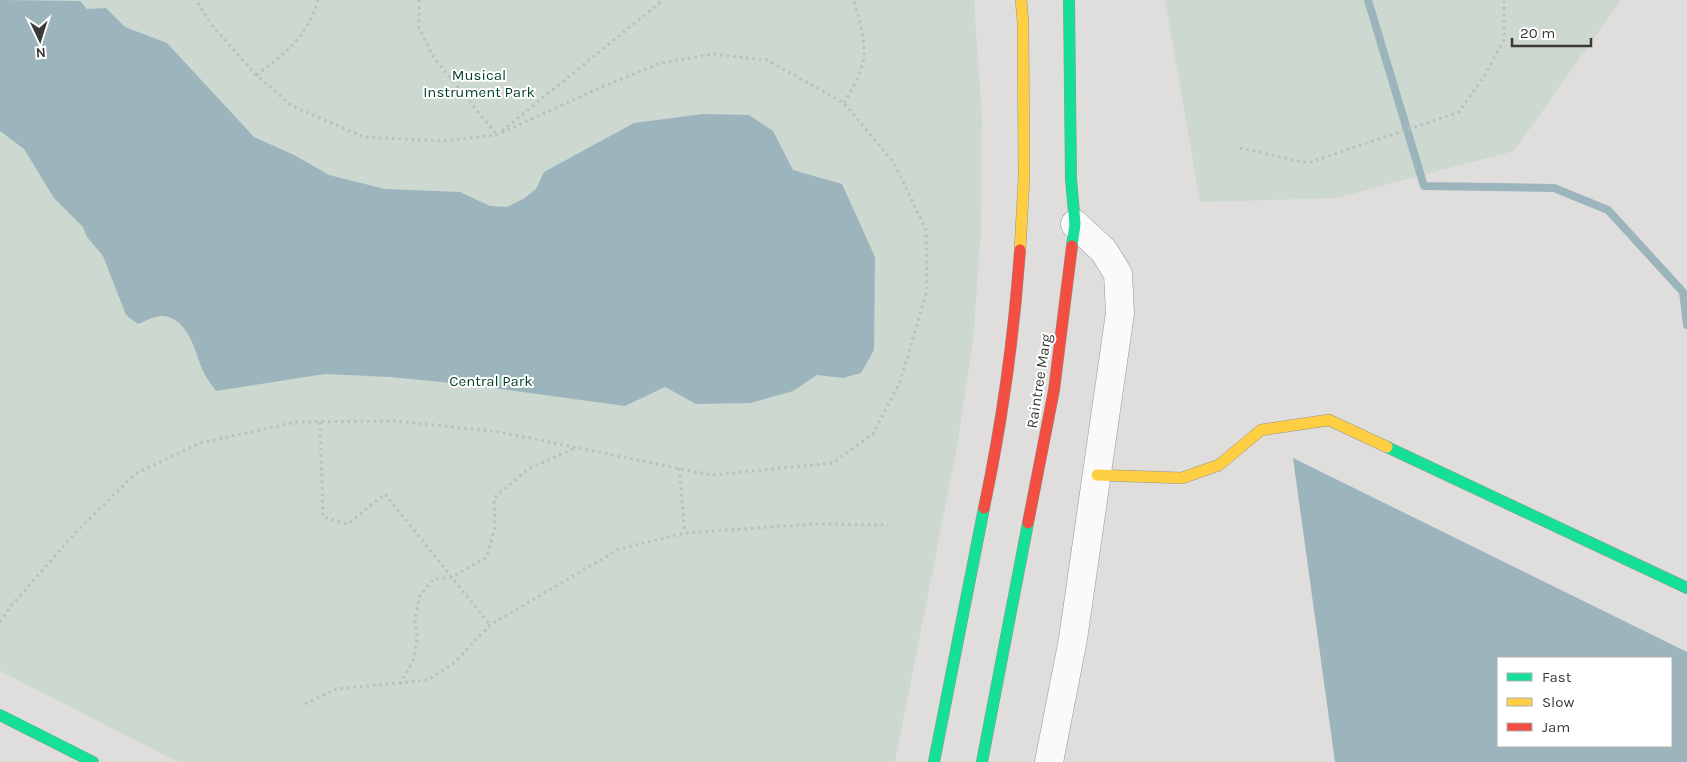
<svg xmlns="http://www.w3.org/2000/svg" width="1687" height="762" font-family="Karla,sans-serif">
<rect width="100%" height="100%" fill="#e0dedc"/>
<g fill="#cdd8d0">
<path d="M 0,0 L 974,0 L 982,117 L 981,229 L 973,342 L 956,453 L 895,762 L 178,762 L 0,671 Z"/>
<path d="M 1165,0 L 1621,0 L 1514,151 L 1336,198 L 1200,202 Z"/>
</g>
<g fill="#9cb4bc" fill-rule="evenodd">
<path d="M 0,0 L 80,1 L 87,9 L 106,8 L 125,27 L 167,43 L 254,137 L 294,155 L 329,175 L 385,189 L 460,192 L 490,206 L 507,207 L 523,199 L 536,189 L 544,172 L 634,123 L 703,114 L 749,115 L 773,131 L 793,170 L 842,184 L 875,257 L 874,350 L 861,373 L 843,378 L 817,375 L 793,391 L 751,403 L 696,404 L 665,387 L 625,406 L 472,385 L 390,377 L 325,374 L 216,391 C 212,385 206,378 203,371 C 195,353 190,320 164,316 C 156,315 145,321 138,324 L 126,315 L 103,256 L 87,237 L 83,227 L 54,198 L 24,149 L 0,131 Z"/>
<path d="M 1293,458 L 1687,652 L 1687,762 L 1335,762 ZM 1671,658 L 1671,746 L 1498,746 L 1498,658 Z"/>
</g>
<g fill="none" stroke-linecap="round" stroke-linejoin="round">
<path stroke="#9cb4bc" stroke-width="8" d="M 1368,0 L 1424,186 L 1554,188 L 1608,210 L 1683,292 L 1687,325"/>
<g stroke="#959492" stroke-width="29">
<path id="street" d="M 1049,762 L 1073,639 L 1120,313 L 1118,274 L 1104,251 L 1075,224"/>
</g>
<g stroke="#959492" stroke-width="12">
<g id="fast">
<path d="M 1069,0 L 1071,179 L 1075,224 L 1072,246"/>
<path d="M 1387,447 L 1687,588"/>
<path d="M 0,715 L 93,762"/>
<path d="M 934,762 L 984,508"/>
<path d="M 982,762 L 1028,523"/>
</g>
</g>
<g stroke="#959492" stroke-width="12">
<g id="slow">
<path d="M 1020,250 L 1024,178 L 1023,22 L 1021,0"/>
<path d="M 1097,475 L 1182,478 L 1219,465 L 1261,430 L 1329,420 L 1387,447"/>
</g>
</g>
<g stroke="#959492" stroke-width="12">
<g id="jam">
<path d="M 984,508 C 1002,423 1014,336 1020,250"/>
<path d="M 1028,523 L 1054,390 L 1072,246"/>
</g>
</g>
<g stroke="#bebebe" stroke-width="3" stroke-dasharray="2.5 4" stroke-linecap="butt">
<path d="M 419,0 L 419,28 L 434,58 L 497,135"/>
<path d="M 256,75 C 285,54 308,36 318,0"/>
<path d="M 844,103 C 852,89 863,71 864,55 C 865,37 859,20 855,4 L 852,0"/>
<path d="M 502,131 L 663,0"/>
<path d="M 1240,148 L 1308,163 L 1459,112 L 1485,75 L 1504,40 L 1504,0"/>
<path d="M 320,422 L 323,517 L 348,524 L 385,494 L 490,625"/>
<path d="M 679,468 L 685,533"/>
<path d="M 0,622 L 11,606 L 75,533 L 135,474 L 200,443 L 297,422 L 397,421 L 500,432 L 711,475 L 833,463 L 873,434 L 900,382 L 927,291 L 926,230 L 894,163 L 844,103 L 767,60 L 713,54 L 661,63 L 597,89 L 497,135 L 443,141 L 364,137 L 292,106 L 256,75 L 210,23 L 196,0"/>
<path d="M 400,684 L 413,661 L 417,639 L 415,619 L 420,595 L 434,579 L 452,577 L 487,557 L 495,526 L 494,498 L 528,469 L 575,448"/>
<path d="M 305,704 L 336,689 L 428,680 L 454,663 L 490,625 L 619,549 L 685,533 L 813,524 L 888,525"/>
</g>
<use href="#street" stroke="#fafafa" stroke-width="28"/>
<use href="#fast" stroke="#16e098" stroke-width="11"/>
<use href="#slow" stroke="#ffcf43" stroke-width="11"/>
<use href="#jam" stroke="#f24e42" stroke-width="11"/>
</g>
<g text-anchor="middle" stroke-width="4" stroke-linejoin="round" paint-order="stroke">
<g font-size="15" fill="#003f27" stroke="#fff">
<text x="479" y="80">Musical<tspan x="479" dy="17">Instrument Park</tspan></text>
<text x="491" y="386">Central Park</text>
</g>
<g font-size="15" fill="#3a3937" stroke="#fff">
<text transform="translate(1039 381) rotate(-81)" y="5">Raintree Marg</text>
</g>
</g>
<rect x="1497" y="657" width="175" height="90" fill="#ffffff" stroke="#b0b0af"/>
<rect x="1507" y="673" width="25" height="8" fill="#16e098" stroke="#b0b0af"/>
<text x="1542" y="682" font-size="15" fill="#3a3937">Fast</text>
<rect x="1507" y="698" width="25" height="8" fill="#ffcf43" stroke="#b0b0af"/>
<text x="1542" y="707" font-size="15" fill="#3a3937">Slow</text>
<rect x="1507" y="723" width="25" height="8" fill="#f24e42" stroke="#b0b0af"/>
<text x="1542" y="732" font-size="15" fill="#3a3937">Jam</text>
<g transform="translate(40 40) rotate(176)" stroke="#ffffff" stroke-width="4" paint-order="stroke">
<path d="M0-4L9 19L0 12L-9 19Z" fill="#3a3937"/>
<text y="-8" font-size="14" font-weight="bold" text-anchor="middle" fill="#3a3937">N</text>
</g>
<path d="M1512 38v8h79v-8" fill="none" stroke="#3a3937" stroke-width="2.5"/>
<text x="1520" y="38" font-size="15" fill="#3a3937" stroke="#ffffff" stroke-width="4" paint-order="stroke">20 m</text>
</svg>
